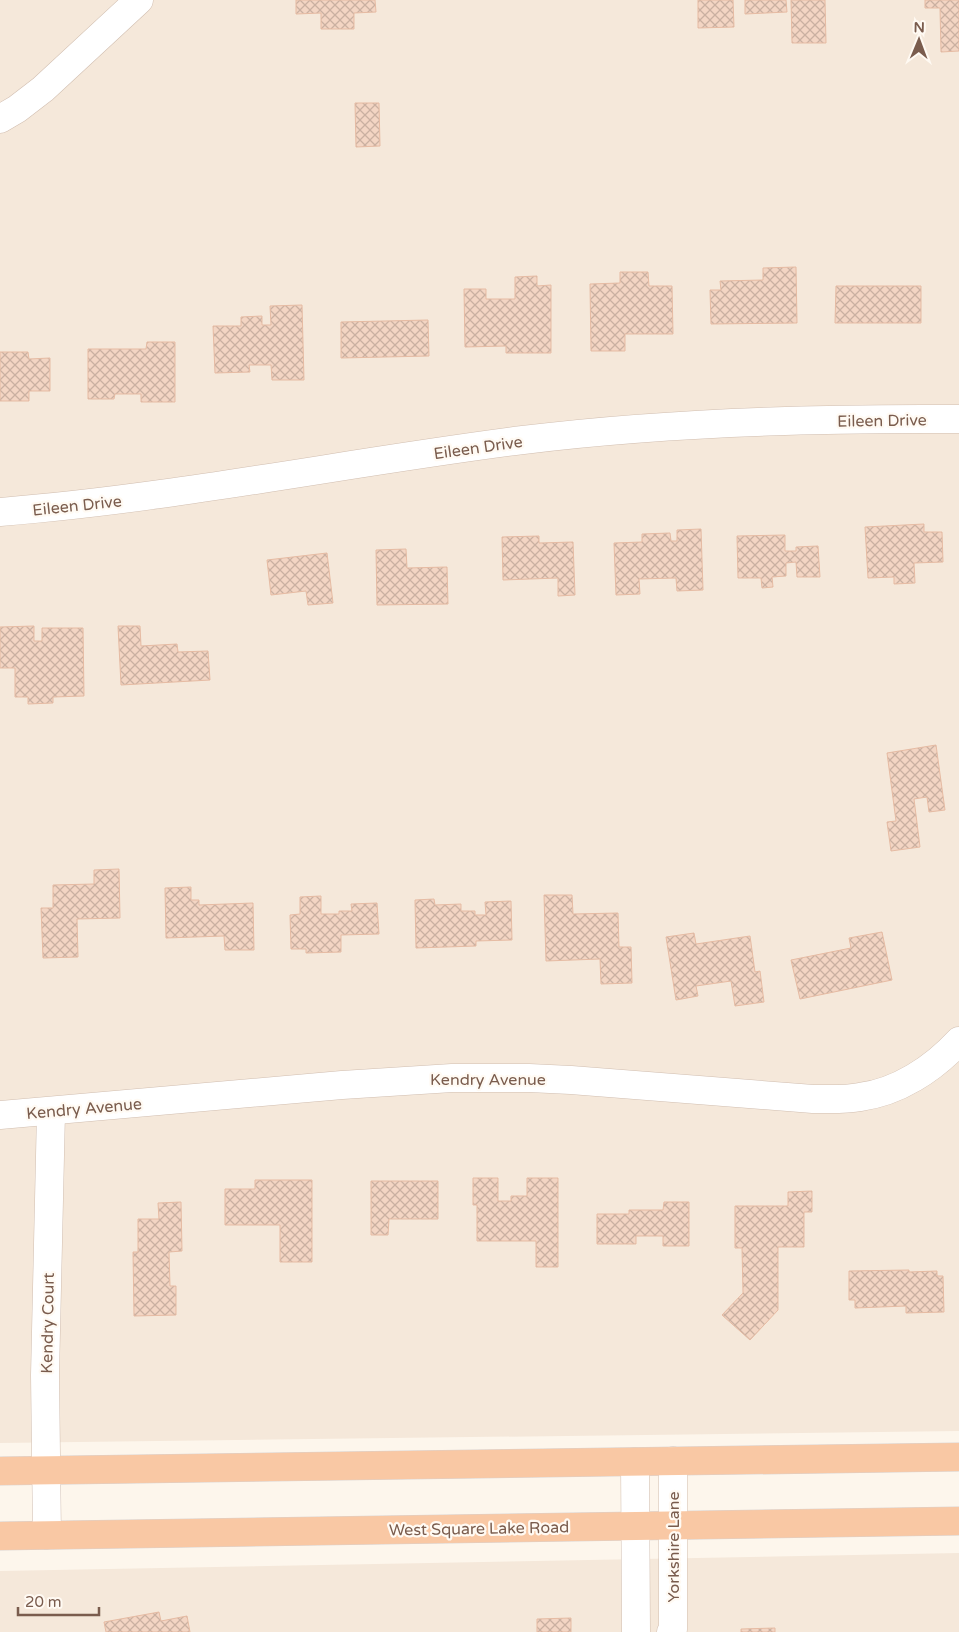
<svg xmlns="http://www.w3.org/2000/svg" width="959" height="1632" font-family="'Varela Round',sans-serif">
<defs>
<pattern id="building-cross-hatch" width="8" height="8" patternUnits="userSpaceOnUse" patternTransform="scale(1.25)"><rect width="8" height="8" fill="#f3d5c3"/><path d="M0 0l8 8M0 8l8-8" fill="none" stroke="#cab0a1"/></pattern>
</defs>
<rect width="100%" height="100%" fill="#fdf6ec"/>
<g fill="#f5e8da">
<path d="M 0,0 L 959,0 L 959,1431 L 0,1443 Z"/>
<path d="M 959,1553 L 959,1632 L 0,1632 L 0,1571 Z"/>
</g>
<g fill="url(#building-cross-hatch)" stroke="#e6bba3">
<path d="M 296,0 L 375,0 L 376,12 L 354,13 L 354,29 L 321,29 L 321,13 L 296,14 Z"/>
<path d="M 698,0 L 733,0 L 734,27 L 698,28 Z"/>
<path d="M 745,0 L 786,0 L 787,12 L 745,14 Z"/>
<path d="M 791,0 L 825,0 L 826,43 L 792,43 Z"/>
<path d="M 925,0 L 959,0 L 959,51 L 941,52 L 940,8 L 925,8 Z"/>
<path d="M 355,103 L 379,103 L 380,146 L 356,147 Z"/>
<path d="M 796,267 L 797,323 L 711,324 L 710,290 L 721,290 L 720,281 L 763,280 L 763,268 Z"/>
<path d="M 620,272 L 648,272 L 649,286 L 672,286 L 673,334 L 625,334 L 625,351 L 591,351 L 590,284 L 620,283 Z"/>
<path d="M 537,276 L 537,286 L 551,285 L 551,353 L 506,353 L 506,346 L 465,347 L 464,289 L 486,289 L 486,299 L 515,299 L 515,277 Z"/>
<path d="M 836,286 L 921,286 L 921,323 L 835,323 Z"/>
<path d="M 302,305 L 304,380 L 272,380 L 271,365 L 249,365 L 250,372 L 215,373 L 213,326 L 241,326 L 241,317 L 262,316 L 262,325 L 271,325 L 270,306 Z"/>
<path d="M 428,320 L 429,356 L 341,358 L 341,322 Z"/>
<path d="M 147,342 L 175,342 L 175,402 L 141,402 L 141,394 L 115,394 L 114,399 L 88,399 L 88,349 L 146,349 Z"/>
<path d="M 0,352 L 28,352 L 29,359 L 50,358 L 50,391 L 29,391 L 29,401 L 0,401 Z"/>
<path d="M 924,524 L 924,532 L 942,532 L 943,562 L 914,563 L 915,583 L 894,584 L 894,577 L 868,578 L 865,527 Z"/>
<path d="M 701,529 L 703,590 L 677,591 L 676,578 L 639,579 L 640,594 L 616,595 L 614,543 L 642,542 L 642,534 L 670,533 L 671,541 L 677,541 L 677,530 Z"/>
<path d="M 785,535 L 785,551 L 796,551 L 796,547 L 818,546 L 820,577 L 797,577 L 796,562 L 786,563 L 786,576 L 772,577 L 773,587 L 762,588 L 761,578 L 738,578 L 737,536 Z"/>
<path d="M 539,536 L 539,543 L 573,542 L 575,595 L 558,596 L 558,578 L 503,580 L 502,537 Z"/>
<path d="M 406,549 L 407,568 L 447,567 L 448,604 L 377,605 L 376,550 Z"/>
<path d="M 327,553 L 333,603 L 308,605 L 306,591 L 271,595 L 267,560 Z"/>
<path d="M 34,626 L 34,641 L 42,641 L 42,628 L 83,628 L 84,696 L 53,697 L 53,703 L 28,704 L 28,697 L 15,697 L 15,668 L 0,668 L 0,627 Z"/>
<path d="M 118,626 L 140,626 L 141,646 L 177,644 L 178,652 L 208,651 L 210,680 L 121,685 Z"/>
<path d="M 936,745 L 945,810 L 929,812 L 927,797 L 914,799 L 920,847 L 891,851 L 887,822 L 896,821 L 887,753 Z"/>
<path d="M 119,869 L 120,918 L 77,919 L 78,957 L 43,958 L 41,908 L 53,908 L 53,885 L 94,884 L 94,870 Z"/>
<path d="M 191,887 L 191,900 L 199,900 L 199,905 L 253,903 L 254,950 L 225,950 L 224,936 L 166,938 L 165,888 Z"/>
<path d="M 544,895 L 572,895 L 573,914 L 618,913 L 619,947 L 631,947 L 632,983 L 601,984 L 600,959 L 546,961 Z"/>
<path d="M 321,896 L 321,914 L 339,914 L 339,911 L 352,911 L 351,904 L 377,903 L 379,934 L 341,935 L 341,952 L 306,953 L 306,949 L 291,949 L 290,915 L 300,914 L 300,897 Z"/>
<path d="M 434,899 L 435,905 L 461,904 L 461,911 L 475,911 L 475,915 L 486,915 L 485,902 L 511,901 L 512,940 L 476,941 L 476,946 L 416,948 L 415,900 Z"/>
<path d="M 882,932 L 892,980 L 800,999 L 791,960 L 851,948 L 849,938 Z"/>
<path d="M 694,933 L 696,944 L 750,936 L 755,972 L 760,971 L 764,1002 L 735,1006 L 731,981 L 696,986 L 698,996 L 676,1000 L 666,937 Z"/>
<path d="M 473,1178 L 498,1178 L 498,1201 L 511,1201 L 511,1196 L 527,1196 L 527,1178 L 558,1178 L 558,1267 L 536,1267 L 536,1241 L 477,1241 L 477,1205 L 473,1205 Z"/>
<path d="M 255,1180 L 312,1180 L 312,1262 L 280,1262 L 280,1225 L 225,1225 L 225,1189 L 255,1189 Z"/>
<path d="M 371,1181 L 438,1181 L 438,1219 L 389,1219 L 388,1235 L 371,1235 Z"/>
<path d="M 812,1191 L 812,1212 L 804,1212 L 804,1247 L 778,1247 L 778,1310 L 750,1340 L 722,1315 L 743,1293 L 742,1248 L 735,1248 L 735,1206 L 788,1206 L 788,1192 Z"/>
<path d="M 181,1202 L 182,1251 L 169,1252 L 170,1286 L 176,1286 L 176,1315 L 134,1316 L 133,1252 L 138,1252 L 138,1219 L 159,1219 L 158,1203 Z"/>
<path d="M 664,1202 L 689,1202 L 689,1246 L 663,1246 L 663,1236 L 636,1236 L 636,1244 L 597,1244 L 597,1214 L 629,1214 L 629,1210 L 663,1210 Z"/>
<path d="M 909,1270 L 909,1272 L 937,1271 L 937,1276 L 943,1276 L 944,1312 L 906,1313 L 906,1306 L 855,1308 L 855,1300 L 849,1300 L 849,1271 Z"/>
<path d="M 159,1612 L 161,1621 L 187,1616 L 190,1632 L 106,1632 L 104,1622 Z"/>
<path d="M 571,1618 L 571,1632 L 537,1632 L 537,1619 Z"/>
<path d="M 775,1628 L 775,1632 L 741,1632 L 741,1629 Z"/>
</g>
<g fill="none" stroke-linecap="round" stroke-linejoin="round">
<g stroke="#d1beb0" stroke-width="29">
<g id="minor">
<path d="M 0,119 L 17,109 L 43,89 L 139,0"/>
<path d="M 0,512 C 176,498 349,462 523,440 C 668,422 814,418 959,419"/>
<path d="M 0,1115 L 342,1085 L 452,1078 L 529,1078 L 571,1080 L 813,1099 C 829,1099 845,1100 860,1097 C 898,1092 933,1069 959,1041"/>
<path d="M 635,1462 L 636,1632"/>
<path d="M 47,1535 L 45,1375 L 51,1112"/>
<path d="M 671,1632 L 673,1629 L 673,1461"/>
</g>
</g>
<g stroke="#dad1cd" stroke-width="29">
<g id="trunk">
<path d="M 0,1471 L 959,1457"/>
<path d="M 0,1536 L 959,1521"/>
</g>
</g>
<use href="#minor" stroke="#fff" stroke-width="28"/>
<use href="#trunk" stroke="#f9c8a4" stroke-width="28"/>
</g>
<g text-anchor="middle" stroke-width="4.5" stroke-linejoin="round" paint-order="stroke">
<g font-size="16" fill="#7a5c4d" stroke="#fffaf3">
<text transform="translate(882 420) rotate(-1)" y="6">Eileen Drive</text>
<text transform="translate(478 447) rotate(-8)" y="6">Eileen Drive</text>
<text transform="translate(77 505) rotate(-6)" y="6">Eileen Drive</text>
<text x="488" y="1085">Kendry Avenue</text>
<text transform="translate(84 1108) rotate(-5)" y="6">Kendry Avenue</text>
<text transform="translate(47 1323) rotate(-89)" y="6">Kendry Court</text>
<text transform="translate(479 1528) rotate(-1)" y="6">West Square Lake Road</text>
<text transform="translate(673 1547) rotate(-90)" y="6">Yorkshire Lane</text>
</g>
</g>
<g transform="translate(919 40) rotate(1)" stroke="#fffaf3" stroke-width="4" paint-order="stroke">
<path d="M0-4L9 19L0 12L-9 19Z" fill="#7a5c4d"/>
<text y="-8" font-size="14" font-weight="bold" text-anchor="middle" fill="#7a5c4d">N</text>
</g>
<path d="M18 1607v8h81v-8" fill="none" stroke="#7a5c4d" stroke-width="2.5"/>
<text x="25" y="1607" font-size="15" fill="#7a5c4d" stroke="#fffaf3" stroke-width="4" paint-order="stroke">20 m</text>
</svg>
